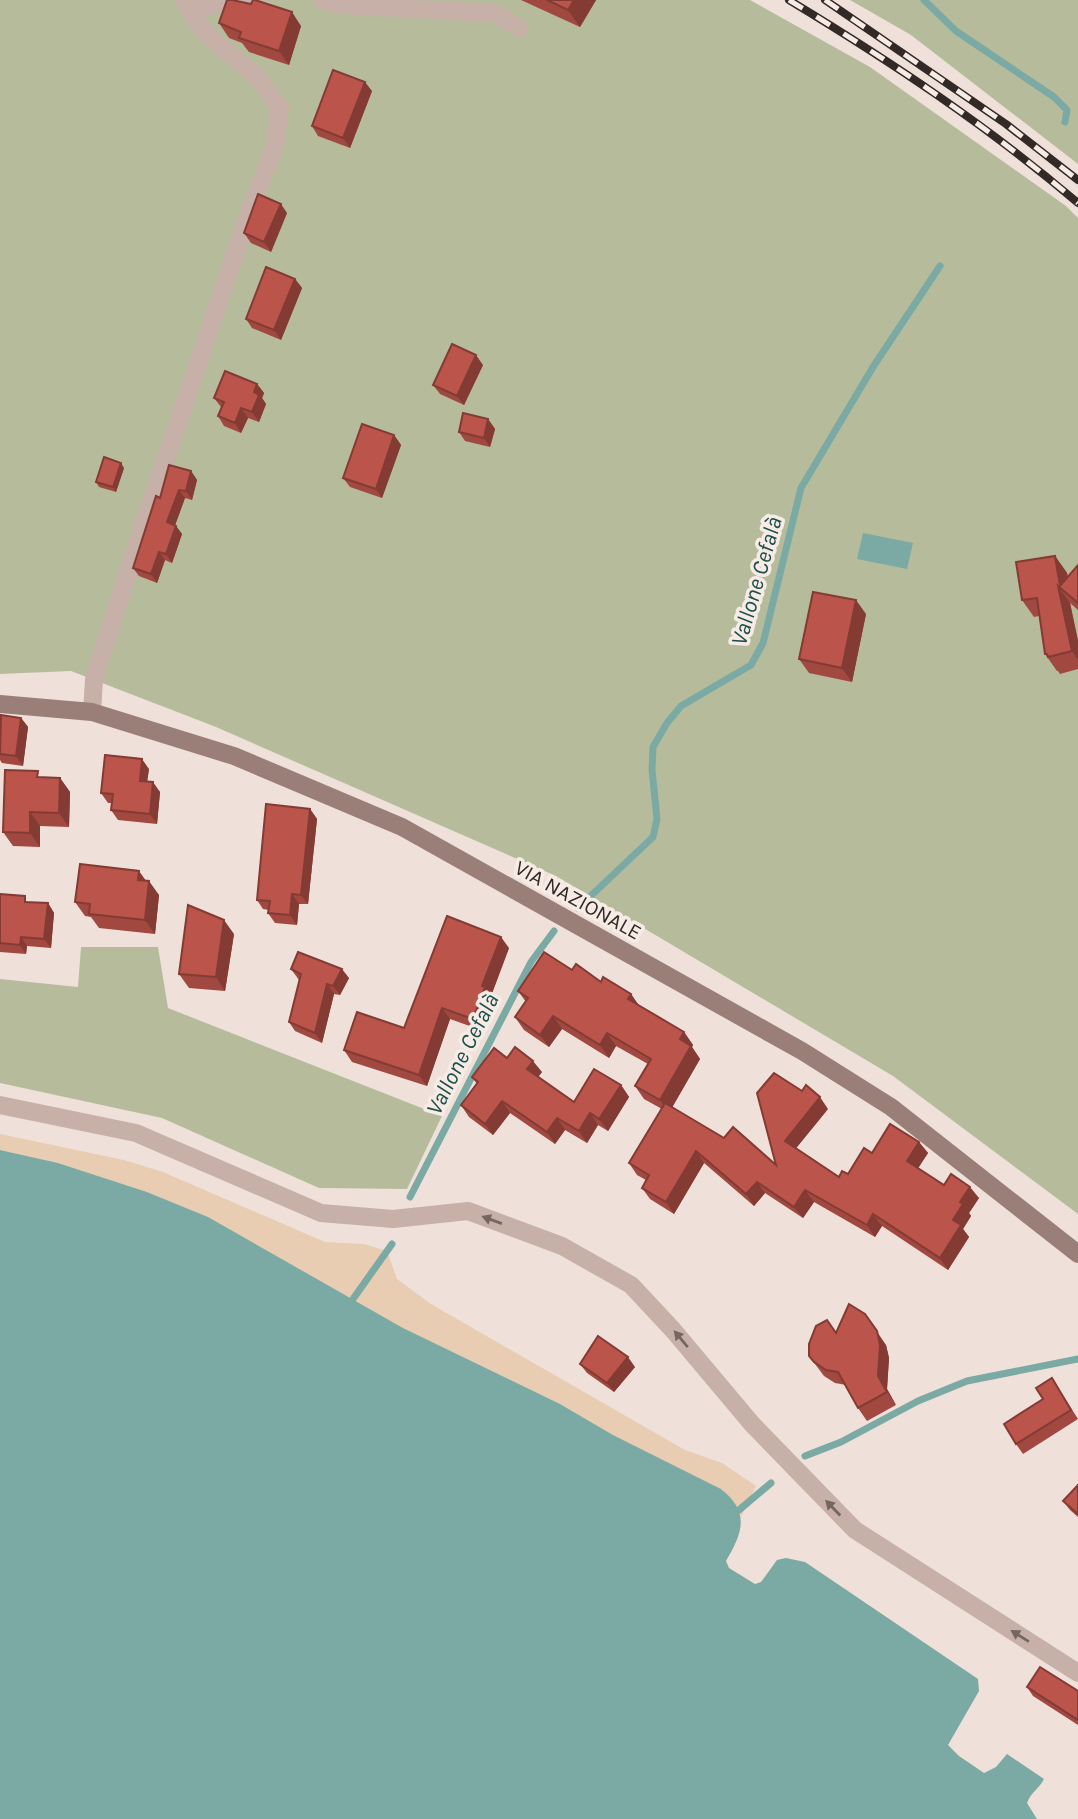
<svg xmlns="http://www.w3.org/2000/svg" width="1078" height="1819" font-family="Karla,sans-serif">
<rect width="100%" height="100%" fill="#efe1da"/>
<g fill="#b6bc9b">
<path d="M 0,0 L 750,0 L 870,67 L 1066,206 L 1078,218 L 1078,1214 L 893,1076 L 556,876 L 216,727 L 71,671 L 0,674 Z"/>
<path d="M 850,0 L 1078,0 L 1078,164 L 911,35 Z"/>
<path d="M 81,947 L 158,947 L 168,1008 L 442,1116 L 407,1189 L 319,1188 L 162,1118 L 0,1083 L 0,979 L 78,987 Z"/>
</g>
<path fill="#e8cdb2" d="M 0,1134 L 124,1160 L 163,1172 L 325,1242 L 364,1244 L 387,1251 L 397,1279 L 431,1304 L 685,1450 L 722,1463 L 756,1486 L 741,1517 L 739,1510 L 721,1489 L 613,1435 L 560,1404 L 403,1328 L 208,1217 L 147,1192 L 58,1163 L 0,1150 Z"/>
<g fill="#7ba9a4">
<path d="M 863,533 L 913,543 L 907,569 L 857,559 Z"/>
<path d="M 0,1150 L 58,1163 L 147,1192 L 208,1217 L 403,1328 L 560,1404 L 613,1435 L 721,1489 C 750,1512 743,1532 726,1561 L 729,1568 L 755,1584 L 761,1582 L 777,1560 L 786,1558 L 805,1562 L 978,1679 L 979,1691 L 948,1745 L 959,1756 L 984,1773 L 996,1767 L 1007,1754 L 1044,1779 C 1039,1789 1031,1792 1027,1803 L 1037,1819 L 0,1819 Z"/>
</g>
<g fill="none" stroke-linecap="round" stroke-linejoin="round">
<g stroke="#7ba9a4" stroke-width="7">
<path d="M 924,0 L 956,31 L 1054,97 L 1067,110 L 1065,122"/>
<path d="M 578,908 L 653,837 L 657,819 L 652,770 L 653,747 L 667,723 L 681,706 L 751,665 L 763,643 L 801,488 L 873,367 L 940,266"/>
<path d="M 410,1197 L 531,962 L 554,931"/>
<path d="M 353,1299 L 392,1244"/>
<path d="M 805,1456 L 841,1442 L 918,1401 L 967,1381 L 1078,1359"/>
<path d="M 739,1510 L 771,1483"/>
</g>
<g stroke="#c6b0a7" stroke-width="18">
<path d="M 323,0 L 341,5 L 494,13 L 519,28"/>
<path d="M 190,10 L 227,2 L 259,0"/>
<path d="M 0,1105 L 136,1133 L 321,1213 L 393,1219 L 468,1211 L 562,1246 L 631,1285 L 673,1330 L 752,1424 L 855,1530 L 1078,1673"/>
</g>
<path stroke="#c6b0a7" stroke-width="18" d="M 92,712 L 94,680 L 136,547 L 250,210 L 275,147 L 280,108 L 259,79 L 204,31 L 184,0"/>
<path stroke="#997f78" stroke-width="18" d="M 0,704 L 92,712 L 234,756 L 402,827 L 802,1051 L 891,1107 L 1078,1254"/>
<g stroke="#332927" stroke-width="8">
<g id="rail">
<path d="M 789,0 C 890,61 988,126 1078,203"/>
<path d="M 825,0 L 1006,124 L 1078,180"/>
</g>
</g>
<use href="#rail" stroke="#f7ece5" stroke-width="5" stroke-dasharray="16" stroke-linecap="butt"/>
</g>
<g fill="#a14840">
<path d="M 521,0 L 596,0 L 580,27 Z"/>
<path d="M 219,23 L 301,26 L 289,65 L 249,52 L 242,43 L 229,38 Z"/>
<path d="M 372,91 L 350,148 L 318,136 L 312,126 Z"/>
<path d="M 287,213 L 271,252 L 251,243 L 244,233 Z"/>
<path d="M 295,279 L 302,288 L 281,340 L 252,328 L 246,319 Z"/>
<path d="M 483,365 L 464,405 L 440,394 L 433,385 Z"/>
<path d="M 257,384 L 264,393 L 262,398 L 266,404 L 259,422 L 248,418 L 241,433 L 224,426 L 218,416 L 221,407 L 214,398 Z"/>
<path d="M 488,419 L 495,429 L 490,447 L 465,441 L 459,432 Z"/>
<path d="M 394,435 L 401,445 L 382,498 L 350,487 L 343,478 Z"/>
<path d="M 124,468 L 116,492 L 99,487 L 96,482 Z"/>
<path d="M 191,471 L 197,480 L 192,500 L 185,498 L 175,525 L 182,534 L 172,563 L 165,560 L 157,583 L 139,576 L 133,568 L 160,498 Z"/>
<path d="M 1055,556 L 1067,573 L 1068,577 L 1078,565 L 1078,610 L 1070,603 L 1078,641 L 1078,669 L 1060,674 L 1058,671 L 1057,671 L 1045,654 L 1039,616 L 1034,617 L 1022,600 Z"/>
<path d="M 866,614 L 852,682 L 809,673 L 799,659 Z"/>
<path d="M 21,718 L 28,727 L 23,766 L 2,763 L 0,760 L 0,754 Z"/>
<path d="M 149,769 L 147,781 L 160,792 L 157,824 L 118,820 L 111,810 L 112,803 L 108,803 L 101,793 Z"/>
<path d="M 42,777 L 60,778 L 70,792 L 69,827 L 40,826 L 40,847 L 13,846 L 3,832 Z"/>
<path d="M 310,809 L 317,819 L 308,904 L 299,904 L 297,925 L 275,923 L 268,913 L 269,910 L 263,909 L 257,900 Z"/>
<path d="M 146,881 L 159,895 L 155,934 L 99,928 L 91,917 L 85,916 L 75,902 Z"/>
<path d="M 0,894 L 29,902 L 48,903 L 54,913 L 51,948 L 27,946 L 26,954 L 0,952 Z"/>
<path d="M 234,934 L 225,991 L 189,988 L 179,974 Z"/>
<path d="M 509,948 L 491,996 L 493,999 L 481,1030 L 450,1019 L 427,1086 L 352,1062 L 344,1050 L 404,1028 Z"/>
<path d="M 291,969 L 349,978 L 340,995 L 334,994 L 322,1043 L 295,1031 L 289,1022 L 299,980 Z"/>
<path d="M 572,970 L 631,994 L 639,1006 L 684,1032 L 693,1045 L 692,1047 L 700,1059 L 672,1107 L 724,1138 L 776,1165 L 828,1109 L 796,1148 L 839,1177 L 848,1174 L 872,1153 L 919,1142 L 928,1153 L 918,1168 L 944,1185 L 979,1198 L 969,1213 L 971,1216 L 963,1229 L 969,1237 L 948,1270 L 882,1226 L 875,1237 L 814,1202 L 803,1218 L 765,1193 L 754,1206 L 704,1163 L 674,1214 L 650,1199 L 642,1188 L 646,1180 L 637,1175 L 629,1163 L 662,1109 L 644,1099 L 635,1086 L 648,1064 L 616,1046 L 609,1058 L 562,1029 L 549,1047 L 524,1030 L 515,1017 L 526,1002 L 518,991 Z"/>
<path d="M 507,1058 L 542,1072 L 538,1077 L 574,1102 L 621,1085 L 629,1097 L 608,1131 L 598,1125 L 587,1143 L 565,1130 L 555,1144 L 510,1113 L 493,1135 L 469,1117 L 461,1105 L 477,1084 L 472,1077 Z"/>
<path d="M 827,1320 L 836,1332 L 886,1345 L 889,1358 L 887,1389 L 896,1405 L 867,1421 L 858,1408 L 846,1385 L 835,1383 L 824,1376 L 809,1356 Z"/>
<path d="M 580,1364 L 635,1367 L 614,1392 L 587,1373 Z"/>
<path d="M 1052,1378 L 1078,1419 L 1023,1454 L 1016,1444 L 1043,1399 Z"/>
<path d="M 1078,1485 L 1078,1517 L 1070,1510 L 1063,1501 Z"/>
<path d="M 1027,1687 L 1078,1691 L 1078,1725 L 1033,1696 Z"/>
</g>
<g fill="#833b34">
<path d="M 574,0 L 596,0 L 580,27 L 568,10 Z"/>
<path d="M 292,12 L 301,26 L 289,65 L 279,51 Z"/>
<path d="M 365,82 L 372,91 L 350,148 L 343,138 Z"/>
<path d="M 281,204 L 287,213 L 271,252 L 264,242 Z"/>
<path d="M 295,279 L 302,288 L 281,340 L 274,330 Z"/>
<path d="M 476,355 L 483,365 L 464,405 L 457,396 Z"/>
<path d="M 257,384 L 264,393 L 262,398 L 266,404 L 259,422 L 252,412 L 254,392 Z"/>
<path d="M 241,408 L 248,418 L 241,433 L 235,423 Z"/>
<path d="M 488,419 L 495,429 L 490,447 L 484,438 Z"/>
<path d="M 394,435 L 401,445 L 382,498 L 376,489 Z"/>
<path d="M 121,463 L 124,468 L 116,492 L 113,487 Z"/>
<path d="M 191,471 L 197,480 L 192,500 L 186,491 Z"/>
<path d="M 179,490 L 185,498 L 173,531 L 167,522 Z"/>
<path d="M 176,526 L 182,534 L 172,563 L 166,554 Z"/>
<path d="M 159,552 L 165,560 L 157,583 L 151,574 Z"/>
<path d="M 1055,556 L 1067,573 L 1071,597 L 1060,586 Z"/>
<path d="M 1058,586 L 1070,603 L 1078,641 L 1078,660 L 1072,651 Z"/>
<path d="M 856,600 L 866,614 L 852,682 L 842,668 Z"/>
<path d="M 21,718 L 28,727 L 23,766 L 16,756 Z"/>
<path d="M 142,759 L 149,769 L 146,790 L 140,781 Z"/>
<path d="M 60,778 L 70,792 L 69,827 L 59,813 Z"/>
<path d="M 153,782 L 160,792 L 157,824 L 150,814 Z"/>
<path d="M 310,809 L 317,819 L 308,904 L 301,895 Z"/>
<path d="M 30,812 L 40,826 L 40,847 L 30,833 Z"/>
<path d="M 139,871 L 149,885 L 149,881 L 159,895 L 155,934 L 145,920 L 138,880 Z"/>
<path d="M 292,894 L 299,904 L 297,925 L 290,915 Z"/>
<path d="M 48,903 L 54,913 L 51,948 L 44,939 Z"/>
<path d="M 224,920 L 234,934 L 225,991 L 216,977 Z"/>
<path d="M 21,937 L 27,946 L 26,954 L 20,945 Z"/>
<path d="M 501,937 L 509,948 L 491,996 L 493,999 L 481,1030 L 473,1019 L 482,986 Z"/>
<path d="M 342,969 L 349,978 L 340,995 L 333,986 Z"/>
<path d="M 327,984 L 334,994 L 322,1043 L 315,1033 Z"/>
<path d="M 631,994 L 640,1007 L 628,999 Z"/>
<path d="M 442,1008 L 450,1019 L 427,1086 L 419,1075 Z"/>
<path d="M 553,1016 L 562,1029 L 549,1047 L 540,1035 Z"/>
<path d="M 684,1032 L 693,1045 L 692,1047 L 700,1059 L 669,1113 L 660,1100 L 680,1039 Z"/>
<path d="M 607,1033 L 616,1046 L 609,1058 L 600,1045 Z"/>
<path d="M 533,1061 L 542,1072 L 535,1081 L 527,1069 Z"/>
<path d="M 621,1085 L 629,1097 L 608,1131 L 599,1119 Z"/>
<path d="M 820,1097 L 828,1109 L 793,1152 L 785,1141 Z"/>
<path d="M 502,1101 L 510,1113 L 493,1135 L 485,1124 Z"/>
<path d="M 590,1113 L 598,1125 L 587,1143 L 579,1131 Z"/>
<path d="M 557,1118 L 565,1130 L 555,1144 L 547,1132 Z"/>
<path d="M 919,1142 L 928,1153 L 915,1173 L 907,1161 Z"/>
<path d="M 696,1151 L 704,1163 L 674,1214 L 666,1202 Z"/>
<path d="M 757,1182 L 765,1193 L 754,1206 L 746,1194 Z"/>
<path d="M 970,1187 L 979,1198 L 969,1213 L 971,1216 L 963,1229 L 969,1237 L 948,1270 L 940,1258 L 960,1202 Z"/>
<path d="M 805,1190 L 814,1202 L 803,1218 L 794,1207 Z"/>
<path d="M 873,1214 L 882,1226 L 875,1237 L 867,1225 Z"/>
<path d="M 865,1314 L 886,1345 L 889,1358 L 887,1389 L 896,1405 L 887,1392 L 878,1376 Z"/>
<path d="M 628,1357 L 635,1367 L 614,1392 L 607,1383 Z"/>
</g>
<g fill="#bb544b" stroke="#833b34" stroke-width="2">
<path d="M 227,0 L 232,0 L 251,4 L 253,0 L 255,0 L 292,12 L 279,51 L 239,38 L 241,32 L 219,23 Z"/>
<path d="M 547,0 L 574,0 L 568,10 Z"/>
<path d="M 333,70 L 365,82 L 343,138 L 312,126 Z"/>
<path d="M 258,194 L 281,204 L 264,242 L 244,233 Z"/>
<path d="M 266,267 L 295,279 L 274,330 L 246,319 Z"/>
<path d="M 452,344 L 476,355 L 457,396 L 433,385 Z"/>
<path d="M 225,371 L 257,384 L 254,392 L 259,395 L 252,412 L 241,408 L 235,423 L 218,416 L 224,402 L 214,398 Z"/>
<path d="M 463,413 L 488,419 L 484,438 L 459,432 Z"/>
<path d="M 362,424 L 394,435 L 376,489 L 343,478 Z"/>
<path d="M 104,457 L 121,463 L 113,487 L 96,482 Z"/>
<path d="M 169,465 L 191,471 L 186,491 L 179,490 L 167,522 L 176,526 L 166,554 L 159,552 L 151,574 L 133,568 L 156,496 L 160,498 Z"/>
<path d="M 1055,556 L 1060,586 L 1078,565 L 1078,603 L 1058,586 L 1072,651 L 1048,657 L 1047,654 L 1045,654 L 1037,598 L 1022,600 L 1016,562 Z"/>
<path d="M 813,592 L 856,600 L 842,668 L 799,659 Z"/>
<path d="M 1,715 L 21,718 L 16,756 L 0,754 Z"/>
<path d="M 105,755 L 142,759 L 140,781 L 153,782 L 150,814 L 111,810 L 113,794 L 101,793 Z"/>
<path d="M 5,770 L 38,771 L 37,777 L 60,778 L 59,813 L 30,812 L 30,833 L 3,832 Z"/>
<path d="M 266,804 L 310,809 L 301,895 L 292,894 L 290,915 L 268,913 L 270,901 L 257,900 Z"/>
<path d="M 80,864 L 139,871 L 138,880 L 149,881 L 145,920 L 89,914 L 90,904 L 75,902 Z"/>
<path d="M 0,894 L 25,896 L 25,902 L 48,903 L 44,939 L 21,937 L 20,945 L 0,943 Z"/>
<path d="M 188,905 L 224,920 L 216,977 L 179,974 Z"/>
<path d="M 447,916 L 501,937 L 482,986 L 485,987 L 473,1019 L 442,1008 L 419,1075 L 344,1050 L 357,1012 L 404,1028 Z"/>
<path d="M 298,952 L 342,969 L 333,986 L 327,984 L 315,1033 L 289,1022 L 301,974 L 291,969 Z"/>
<path d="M 544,952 L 572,970 L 576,964 L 601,982 L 603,977 L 631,994 L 628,999 L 684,1032 L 680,1039 L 691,1046 L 660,1100 L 635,1086 L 651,1059 L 607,1033 L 600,1045 L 553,1016 L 540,1035 L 515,1017 L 528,998 L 518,991 Z"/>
<path d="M 515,1047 L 533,1061 L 527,1069 L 574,1102 L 594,1069 L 621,1085 L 599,1119 L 590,1113 L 579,1131 L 557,1118 L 547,1132 L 502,1101 L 485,1124 L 461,1105 L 478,1082 L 472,1077 L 494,1048 L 507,1058 Z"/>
<path d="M 774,1073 L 802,1091 L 806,1085 L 820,1097 L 785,1141 L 839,1177 L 842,1171 L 848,1174 L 864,1148 L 872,1153 L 890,1124 L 919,1142 L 907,1161 L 944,1185 L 951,1174 L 970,1187 L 960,1202 L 963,1204 L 953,1220 L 961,1225 L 940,1258 L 873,1214 L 867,1225 L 805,1190 L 794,1207 L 757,1182 L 746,1194 L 696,1151 L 666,1202 L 642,1188 L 649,1175 L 629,1163 L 665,1103 L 724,1138 L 733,1127 L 776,1165 L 757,1093 Z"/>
<path d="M 849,1304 L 865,1314 L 877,1331 L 880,1345 L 878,1376 L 887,1392 L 858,1408 L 838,1372 L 826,1370 L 814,1362 L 809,1356 L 809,1344 L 816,1326 L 827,1320 L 836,1333 Z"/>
<path d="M 598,1336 L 628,1357 L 607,1383 L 580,1364 Z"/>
<path d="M 1052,1378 L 1071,1410 L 1016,1444 L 1004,1424 L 1043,1399 L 1036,1388 Z"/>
<path d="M 1078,1485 L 1078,1514 L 1063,1501 Z"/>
<path d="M 1040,1667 L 1078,1691 L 1078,1720 L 1027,1687 Z"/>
</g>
<defs><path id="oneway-solid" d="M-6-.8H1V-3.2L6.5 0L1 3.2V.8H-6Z" transform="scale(1.75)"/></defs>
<g fill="#756661">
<use href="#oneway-solid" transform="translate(492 1220) rotate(-160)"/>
<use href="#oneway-solid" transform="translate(681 1339) rotate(-130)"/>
<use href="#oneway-solid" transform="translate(833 1508) rotate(-134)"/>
<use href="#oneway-solid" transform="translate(1020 1636) rotate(-148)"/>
</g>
<g text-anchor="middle" stroke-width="7" stroke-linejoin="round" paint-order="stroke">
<g font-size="21" fill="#332927" stroke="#f7ece5">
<text transform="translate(578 900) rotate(29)" y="7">VIA NAZIONALE</text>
</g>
<g font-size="23" font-style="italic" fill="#20504c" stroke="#f7ece5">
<text transform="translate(756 581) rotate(-74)" y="8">Vallone Cefalà</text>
<text transform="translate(462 1054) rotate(-63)" y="8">Vallone Cefalà</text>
</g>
</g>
</svg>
